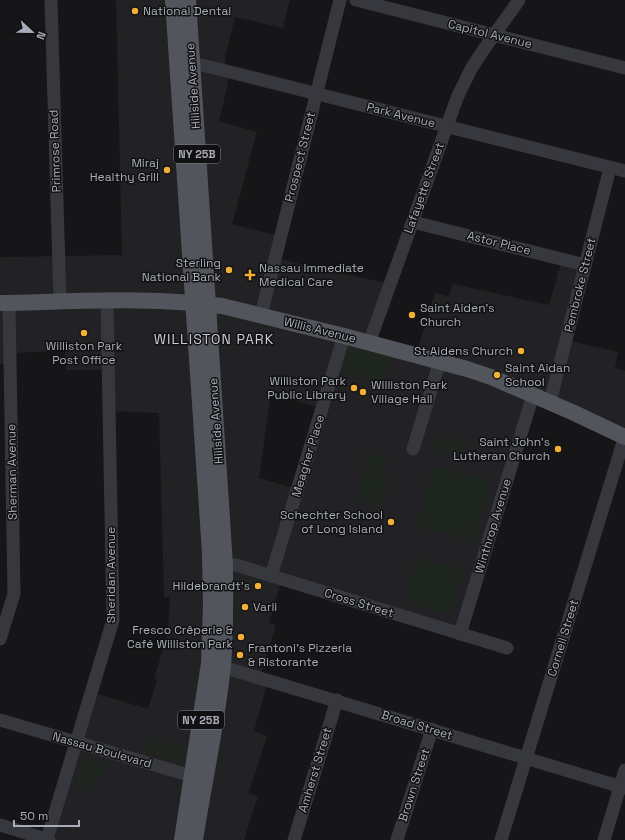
<svg xmlns="http://www.w3.org/2000/svg" width="625" height="840" font-family="'Space Grotesk',sans-serif">
<rect width="100%" height="100%" fill="#161618"/>
<path fill="#222225" fill-rule="evenodd" d="M 116,0 L 290,0 L 283,28 L 235,17 L 225,58 L 228,84 L 219,121 L 257,132 L 232,224 L 280,236 L 275,258 L 390,284 L 369,343 L 416,354 L 435,293 L 448,296 L 453,284 L 549,305 L 562,259 L 585,265 L 566,340 L 618,352 L 615,368 L 625,371 L 625,437 L 537,397 L 460,634 L 282,579 L 269,623 L 276,625 L 260,678 L 268,681 L 254,731 L 267,736 L 249,793 L 258,796 L 244,840 L 47,840 L 91,692 L 148,709 L 157,680 L 154,679 L 168,632 L 170,597 L 164,597 L 159,413 L 109,411 L 108,370 L 66,370 L 65,351 L 10,353 L 10,364 L 0,364 L 0,257 L 122,255 ZM 271,393 L 321,408 L 297,489 L 259,478 Z"/>
<g fill="#1e261f">
<path d="M 344,336 L 393,349 L 383,384 L 335,369 Z"/>
<path d="M 439,435 L 466,443 L 461,457 L 434,449 Z"/>
<path d="M 368,452 L 386,457 L 382,472 L 364,467 Z"/>
<path d="M 433,467 L 490,482 L 474,542 L 417,527 Z"/>
<path d="M 365,469 L 381,474 L 387,484 L 382,500 L 371,505 L 356,501 Z"/>
<path d="M 417,557 L 463,571 L 450,615 L 404,601 Z"/>
<path d="M 147,737 L 184,748 L 187,752 L 186,759 L 180,762 L 143,751 Z"/>
<path d="M 84,757 L 106,764 L 102,776 L 95,774 L 90,792 L 75,787 Z"/>
</g>
<g fill="none" stroke-linecap="round" stroke-linejoin="round">
<g stroke="#37383d" stroke-width="13">
<path d="M 51,0 L 60,302"/>
<path d="M 356,0 L 625,68"/>
<path d="M 182,63 L 191,63 L 210,67 L 625,171"/>
<path d="M 413,222 L 585,265"/>
<path d="M 261,315 L 340,0"/>
<path d="M 369,343 L 457,98 L 471,69 L 482,52 L 519,0"/>
<path d="M 550,402 L 610,168"/>
<path d="M 413,449 L 440,361"/>
<path d="M 215,565 L 236,565 L 507,648"/>
<path d="M 271,576 L 344,336"/>
<path d="M 460,634 L 533,395"/>
<path d="M 0,639 L 14,594 L 9,303"/>
<path d="M 213,664 L 625,788"/>
<path d="M 0,720 L 192,776 L 200,777"/>
<path d="M 0,825 L 49,840"/>
<path d="M 47,839 L 113,620 L 107,301"/>
<path d="M 294,840 L 337,700"/>
<path d="M 397,840 L 432,729"/>
<path d="M 501,840 L 625,436"/>
<path d="M 604,840 L 625,770"/>
</g>
<g stroke="#53555c" stroke-width="16">
<path d="M 173,0 L 210,553 L 211,606 L 209,663 L 182,840"/>
<path d="M 188,0 L 225,565 C 225,598 226,632 223,665 C 217,724 204,782 195,840"/>
<path d="M 0,303 C 74,302 149,296 222,306 L 344,336 L 467,369 L 491,377 L 572,412 L 625,437"/>
</g>
</g>
<g fill="#f2b134" stroke="#111113" stroke-width="1.5">
<circle cx="135" cy="11" r="4"/>
<circle cx="167" cy="170" r="4"/>
<circle cx="229" cy="270" r="4"/>
<path d="M248 269h4v4h4v4h-4v4h-4v-4h-4v-4h4z"/>
<circle cx="412" cy="315" r="4"/>
<circle cx="84" cy="333" r="4"/>
<circle cx="521" cy="351" r="4"/>
<circle cx="497" cy="375" r="4"/>
<circle cx="354" cy="388" r="4"/>
<circle cx="363" cy="392" r="4"/>
<circle cx="558" cy="449" r="4"/>
<circle cx="391" cy="522" r="4"/>
<circle cx="258" cy="586" r="4"/>
<circle cx="245" cy="607" r="4"/>
<circle cx="241" cy="637" r="4"/>
<circle cx="240" cy="655" r="4"/>
</g>
<g text-anchor="middle" stroke-width="3" stroke-linejoin="round" paint-order="stroke">
<g fill="#111113" stroke="#7b7e86" stroke-width="1">
<rect x="174" y="145" width="46" height="18" rx="3"/>
<rect x="178" y="711" width="46" height="18" rx="3"/>
</g>
<g font-size="11" font-weight="bold" fill="#a8adb8">
<text x="197" y="158">NY 25B</text>
<text x="201" y="724">NY 25B</text>
</g>
<g font-size="12" fill="#a8adb8" stroke="#111113" text-anchor="end">
<text x="143" y="15" text-anchor="start">National Dental</text>
<text x="159" y="167">Miraj<tspan x="159" dy="14">Healthy Grill</tspan></text>
<text x="221" y="267">Sterling<tspan x="221" dy="14">National Bank</tspan></text>
<text x="259" y="272" text-anchor="start">Nassau Immediate<tspan x="259" dy="14">Medical Care</tspan></text>
<text x="420" y="312" text-anchor="start">Saint Aiden's<tspan x="420" dy="14">Church</tspan></text>
<text x="84" y="350" text-anchor="middle">Williston Park<tspan x="84" dy="14">Post Office</tspan></text>
<text x="513" y="355">St Aidens Church</text>
<text x="505" y="372" text-anchor="start">Saint Aidan<tspan x="505" dy="14">School</tspan></text>
<text x="346" y="385">Williston Park<tspan x="346" dy="14">Public Library</tspan></text>
<text x="371" y="389" text-anchor="start">Williston Park<tspan x="371" dy="14">Village Hall</tspan></text>
<text x="550" y="446">Saint John's<tspan x="550" dy="14">Lutheran Church</tspan></text>
<text x="383" y="519">Schechter School<tspan x="383" dy="14">of Long Island</tspan></text>
<text x="250" y="590">Hildebrandt's</text>
<text x="253" y="611" text-anchor="start">Varli</text>
<text x="233" y="634">Fresco Crêperie &amp;<tspan x="233" dy="14">Café Williston Park</tspan></text>
<text x="248" y="652" text-anchor="start">Frantoni’s Pizzeria<tspan x="248" dy="14">&amp; Ristorante</tspan></text>
</g>
<g font-size="12" fill="#a8adb8" stroke="#111113">
<text transform="translate(490 34) rotate(14)" y="4">Capitol Avenue</text>
<text transform="translate(193 86) rotate(-94)" y="4">Hillside Avenue</text>
<text transform="translate(401 115) rotate(14)" y="4">Park Avenue</text>
<text transform="translate(55 151) rotate(-92)" y="4">Primrose Road</text>
<text transform="translate(300 157) rotate(-76)" y="4">Prospect Street</text>
<text transform="translate(424 188) rotate(-70)" y="4">Lafayette Street</text>
<text transform="translate(499 243) rotate(14)" y="4">Astor Place</text>
<text transform="translate(580 285) rotate(-76)" y="4">Pembroke Street</text>
<text transform="translate(320 330) rotate(14)" y="4">Willis Avenue</text>
<text transform="translate(216 421) rotate(-94)" y="4">Hillside Avenue</text>
<text transform="translate(308 456) rotate(-73)" y="4">Meagher Place</text>
<text transform="translate(12 472) rotate(-91)" y="4">Sherman Avenue</text>
<text transform="translate(493 526) rotate(-73)" y="4">Winthrop Avenue</text>
<text transform="translate(111 575) rotate(-90)" y="4">Sheridan Avenue</text>
<text transform="translate(359 603) rotate(17)" y="4">Cross Street</text>
<text transform="translate(563 638) rotate(-73)" y="4">Cornell Street</text>
<text transform="translate(417 725) rotate(17)" y="4">Broad Street</text>
<text transform="translate(102 750) rotate(16)" y="4">Nassau Boulevard</text>
<text transform="translate(315 770) rotate(-73)" y="4">Amherst Street</text>
<text transform="translate(414 785) rotate(-72)" y="4">Brown Street</text>
</g>
<g font-size="14" letter-spacing="1" fill="#c9ccd4" stroke="#111113">
<text x="214" y="344">WILLISTON PARK</text>
</g>
</g>
<g transform="translate(32 32) rotate(112)" stroke="#111113" stroke-width="3" paint-order="stroke">
<path d="M0-3L7 15L0 10L-7 15Z" fill="#a8adb8"/>
<text y="-6" font-size="11" font-weight="bold" text-anchor="middle" fill="#a8adb8">N</text>
</g>
<path d="M14 820v6h65v-6" fill="none" stroke="#a8adb8" stroke-width="2"/>
<text x="20" y="820" font-size="12" fill="#a8adb8" stroke="#111113" stroke-width="3" paint-order="stroke">50 m</text>
</svg>
